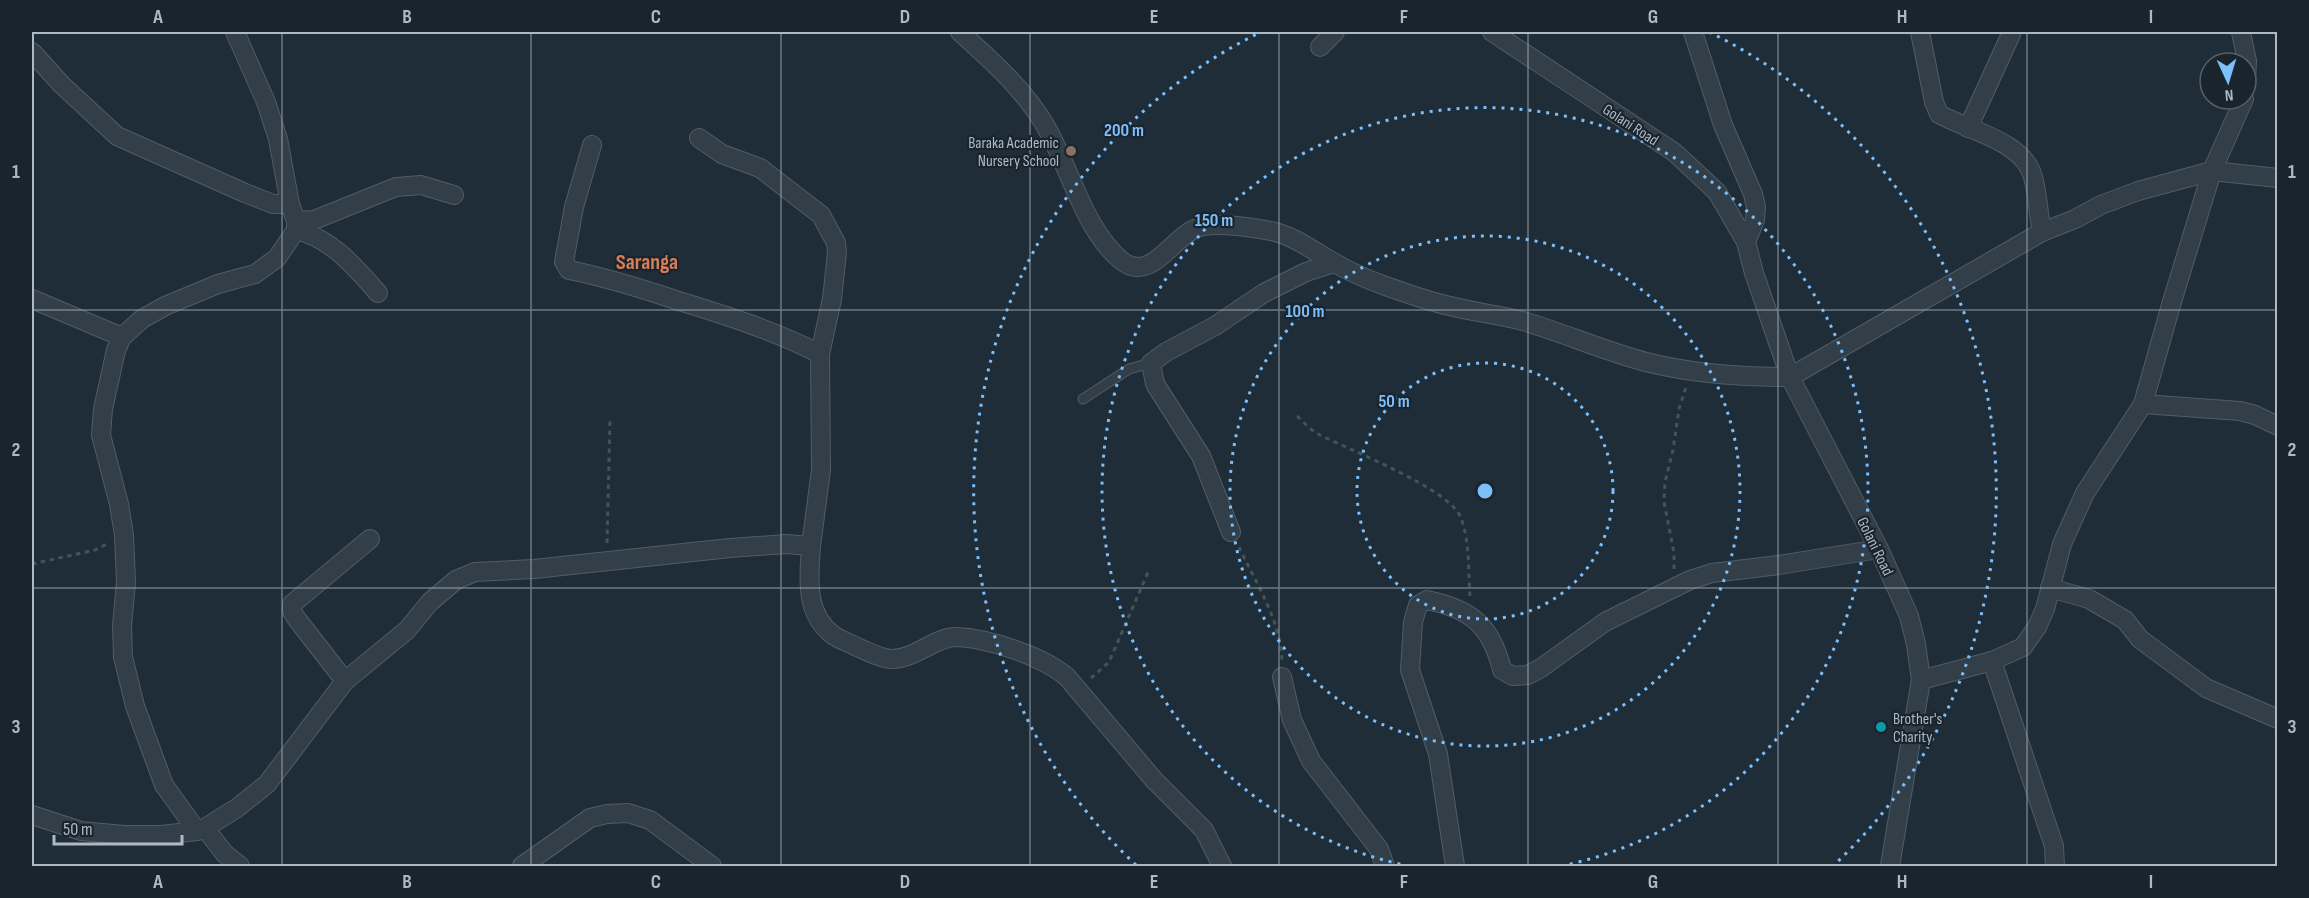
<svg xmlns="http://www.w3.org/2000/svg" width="2309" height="898" font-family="'Sofia Sans Condensed',sans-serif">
<rect width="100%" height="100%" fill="#1f2d38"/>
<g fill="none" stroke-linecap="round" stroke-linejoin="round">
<g stroke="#505d66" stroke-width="11">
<path id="lane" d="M 1083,399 L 1129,369 L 1151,363"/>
</g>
<g stroke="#505d66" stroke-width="20">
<g id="street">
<path d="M 960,32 C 991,60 1025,90 1046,127 C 1070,168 1085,232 1122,261 C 1151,284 1173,236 1197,228 C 1214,221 1253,228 1271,231 C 1295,236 1313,251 1333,262 C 1348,271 1366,279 1383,285 C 1405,293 1427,301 1450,306 C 1474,312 1499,315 1523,321 C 1564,333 1604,351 1646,362 C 1693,374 1741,377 1790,377 L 2042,232 L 2075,219 L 2101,205 L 2138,191 L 2212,171 L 2278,178"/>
<path d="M 1492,32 L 1674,152 L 1717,192 L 1746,242 L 1754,273 L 1790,377 L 1879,549 L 1909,616 L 1916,644 L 1921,680 L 1890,866"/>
<path d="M 1693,32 L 1723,125 L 1753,194 L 1756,207 L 1755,220 L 1746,242"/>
<path d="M 1920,32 L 1934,102 L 1939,114 C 1967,130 2024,141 2033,177 C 2038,194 2038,214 2042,232"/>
<path d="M 2241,32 L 2247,61 L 2246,84"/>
<path d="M 1320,47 L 1335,32"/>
<path d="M 32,52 L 62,85 L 117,136 L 245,193 L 273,204 L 290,204"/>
<path d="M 1968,128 L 2012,32"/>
<path d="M 699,138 L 722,154 L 760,168 L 821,215 L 836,243 L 837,253 L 832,299 L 820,354"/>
<path d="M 592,145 L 574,207 L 564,262 L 569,270 C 606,277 643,289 679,301 C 728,316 775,331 820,354 L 821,470 L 811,546"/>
<path d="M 296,221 L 314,220 L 396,187 L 421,185 L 454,195"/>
<path d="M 296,230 C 331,238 355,267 378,293"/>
<path d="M 32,299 L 122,337"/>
<path d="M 2143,404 L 2240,411 L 2255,415 L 2278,426"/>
<path d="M 1231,532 L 1201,456 L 1155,384 L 1151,363 L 1166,352 L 1215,326 L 1264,293 L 1306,272 L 1334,263"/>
<path d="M 2050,588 L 2089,599 L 2125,620 L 2140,639 L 2206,688 L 2278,719"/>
<path d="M 1992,661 L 2054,846 L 2055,866"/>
<path d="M 1282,677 L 1292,720 L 1311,761 L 1379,849 L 1385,866"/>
<path d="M 1921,680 L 1992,661 L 2023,647 L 2037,627 L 2045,609 L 2062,544 L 2085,493 L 2143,404 L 2171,305 L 2212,171 L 2244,99"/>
<path d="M 345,681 L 296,618 L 292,611 L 292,604 L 370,539"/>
<path d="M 32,815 L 81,831 L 124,835 L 161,835 L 197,831 L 205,828 L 237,808 L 267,784 L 345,681 L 407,630 L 430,602 L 456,580 L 475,572 L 534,569 L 730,548 L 786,544 L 811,546 C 809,577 804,613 833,635 C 840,640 850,643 857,647 C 867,651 881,659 892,659 C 915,659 935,637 956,637 C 988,638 1042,656 1067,677 L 1154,780 L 1204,830 L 1222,866"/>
<path d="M 205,828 L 224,853 L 240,866"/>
<path d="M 197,831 L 164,785 L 135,706 L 123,657 L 122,626 L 126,582 L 124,535 L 119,504 L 101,435 L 103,409 L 116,350 L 122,337 L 142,319 L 165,306 L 218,284 L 255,274 L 277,258 L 296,230 L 296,221 L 290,204 L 278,139 L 266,102 L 235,32"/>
<path d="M 522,866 L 590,818 L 607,814 L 628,813 L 650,820 L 712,866"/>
<path d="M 1455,866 L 1438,754 L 1410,670 L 1413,622 L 1418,605 L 1427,600 C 1471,609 1491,625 1502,670 L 1513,676 L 1528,675 L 1541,668 L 1605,622 L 1690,580 L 1712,573 L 1779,565 L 1879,549"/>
</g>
</g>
<g stroke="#3f5655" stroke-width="3" stroke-dasharray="4.5 4.5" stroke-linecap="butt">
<path d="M 1297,416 C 1304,422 1310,430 1318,434 C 1347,449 1451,489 1461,518 C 1470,543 1468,570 1470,596"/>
<path d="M 607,543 L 610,419"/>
<path d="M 1239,547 C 1256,583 1281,621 1282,661"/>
<path d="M 32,564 L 95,550 L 109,543"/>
<path d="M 1674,569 L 1674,553 L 1664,502 L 1665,482 L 1673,450 L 1679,409 L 1686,387"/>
<path d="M 1091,678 L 1109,662 L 1149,570"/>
</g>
<use href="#lane" stroke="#333f48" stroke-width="9"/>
<use href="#street" stroke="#333f48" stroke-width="18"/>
</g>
<path fill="none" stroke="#adbac5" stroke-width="1.5" stroke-opacity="0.55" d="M 282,32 L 282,866M 531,32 L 531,866M 781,32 L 781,866M 1030,32 L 1030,866M 1279,32 L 1279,866M 1528,32 L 1528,866M 1778,32 L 1778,866M 2027,32 L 2027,866M 32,310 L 2278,310M 32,588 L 2278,588"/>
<g fill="none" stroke="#7cbffb" stroke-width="3" stroke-dasharray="3 6">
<circle cx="1485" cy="491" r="128"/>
<circle cx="1485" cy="491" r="255"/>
<path d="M1409 866A383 383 0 1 1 1561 866"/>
<path d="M1136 865A511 511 0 0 1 1261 32M1709 32A511 511 0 0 1 1834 865"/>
</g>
<circle fill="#8d6e63" stroke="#19242d" stroke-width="2" cx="1071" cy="151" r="6"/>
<circle fill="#0f9aa8" stroke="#19242d" stroke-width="2" cx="1881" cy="727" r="6"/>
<g text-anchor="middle" stroke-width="4.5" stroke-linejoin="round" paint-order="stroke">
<g font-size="16" fill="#adbac5" stroke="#19242d">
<text transform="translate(1631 124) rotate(33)" y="6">Golani Road</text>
<text transform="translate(1876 546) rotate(64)" y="6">Golani Road</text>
</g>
<g font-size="16" fill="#adbac5" stroke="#19242d" text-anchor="end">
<text x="1059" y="148">Baraka Academic<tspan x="1059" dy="18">Nursery School</tspan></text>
<text x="1893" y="724" text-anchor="start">Brother's<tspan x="1893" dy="18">Charity</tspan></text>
</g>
<g font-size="22" font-weight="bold" fill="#d77d57" stroke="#19242d">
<text x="647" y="269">Saranga</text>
</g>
</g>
<circle cx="1485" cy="491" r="9" fill="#7cbffb" stroke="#19242d" stroke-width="3"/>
<g font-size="18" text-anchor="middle" font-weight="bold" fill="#7cbffb" stroke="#19242d" stroke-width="4.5" stroke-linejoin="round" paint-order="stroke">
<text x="1124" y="136">200 m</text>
<text x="1214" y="226">150 m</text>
<text x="1305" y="317">100 m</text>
<text x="1394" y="407">50 m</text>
</g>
<rect width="2309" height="898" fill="none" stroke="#19242d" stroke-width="66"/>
<g transform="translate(2228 81) rotate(176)"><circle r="28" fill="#19242d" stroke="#54606a" stroke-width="1.5"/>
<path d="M0-4.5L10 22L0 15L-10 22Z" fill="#7cbffb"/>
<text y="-9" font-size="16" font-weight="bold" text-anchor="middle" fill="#adbac5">N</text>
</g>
<path d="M54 835v9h128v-9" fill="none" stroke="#adbac5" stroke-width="3"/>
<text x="63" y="835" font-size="18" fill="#adbac5" stroke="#19242d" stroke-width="4.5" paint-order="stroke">50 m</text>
<rect x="33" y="33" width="2243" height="832" fill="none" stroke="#adbac5" stroke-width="2"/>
<g font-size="20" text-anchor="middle" font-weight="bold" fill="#adbac5">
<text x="158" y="23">A</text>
<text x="407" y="23">B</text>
<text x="656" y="23">C</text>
<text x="905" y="23">D</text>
<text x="1154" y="23">E</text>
<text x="1404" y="23">F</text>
<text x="1653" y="23">G</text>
<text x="1902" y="23">H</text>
<text x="2151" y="23">I</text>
<text x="16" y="178">1</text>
<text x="2292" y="178">1</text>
<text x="16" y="456">2</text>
<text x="2292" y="456">2</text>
<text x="16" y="733">3</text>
<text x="2292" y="733">3</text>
<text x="158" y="888">A</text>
<text x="407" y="888">B</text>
<text x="656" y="888">C</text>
<text x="905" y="888">D</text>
<text x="1154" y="888">E</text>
<text x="1404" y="888">F</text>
<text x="1653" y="888">G</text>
<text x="1902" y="888">H</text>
<text x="2151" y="888">I</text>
</g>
</svg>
